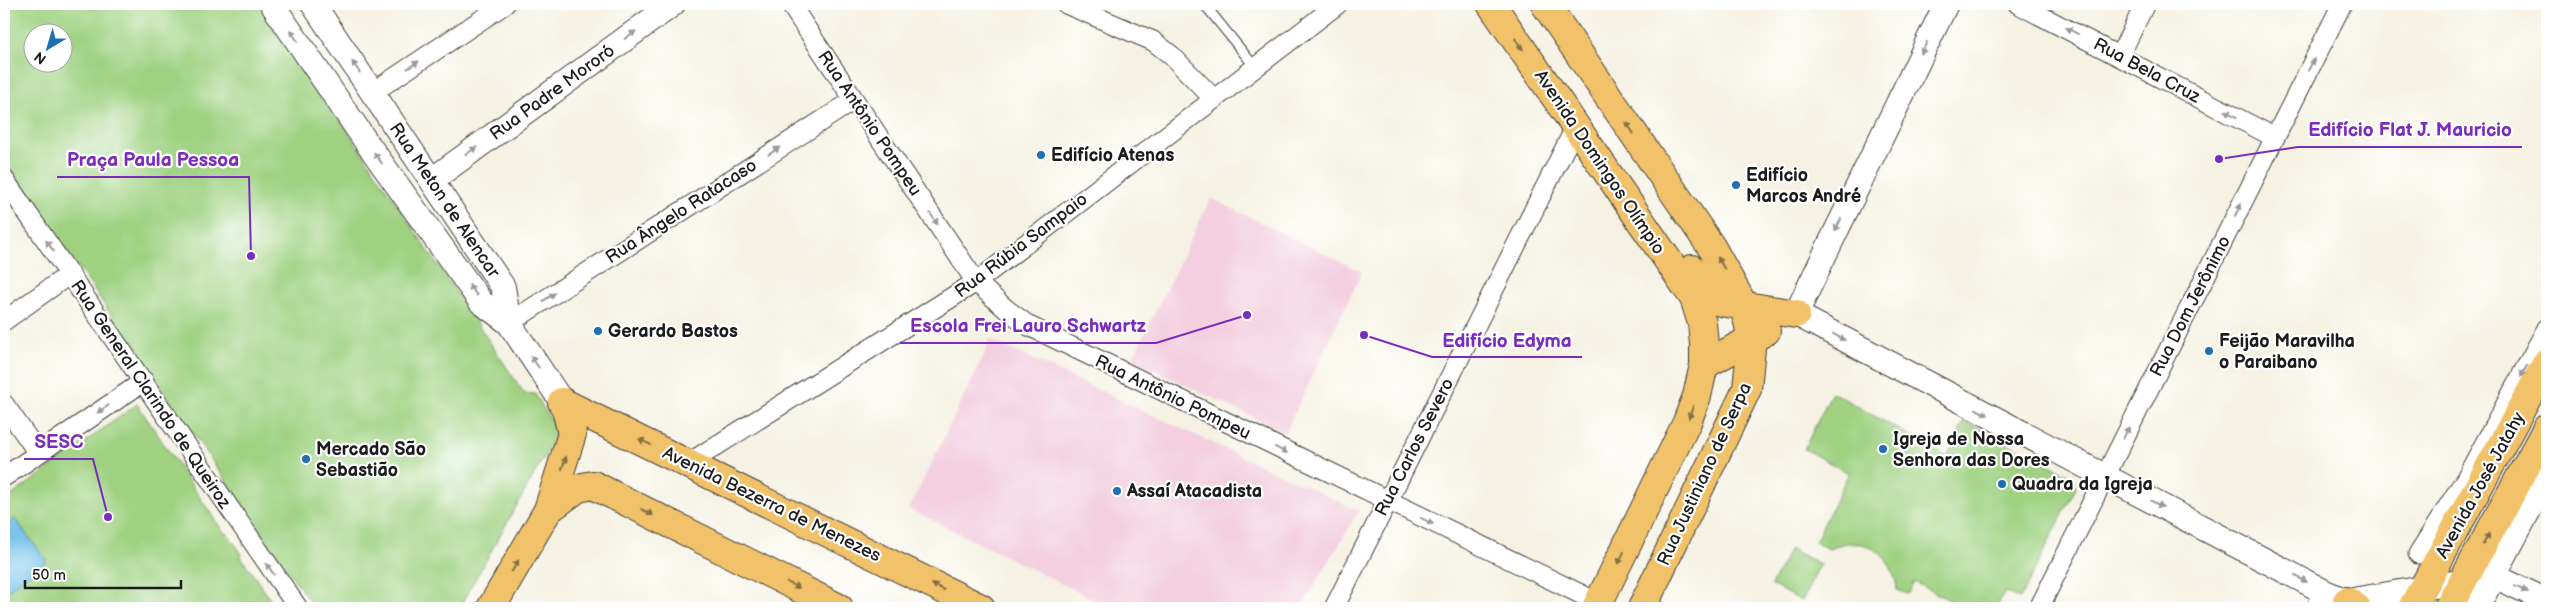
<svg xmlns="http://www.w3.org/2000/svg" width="2551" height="612" font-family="'Balsamiq Sans',sans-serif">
<rect width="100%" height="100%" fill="#fff"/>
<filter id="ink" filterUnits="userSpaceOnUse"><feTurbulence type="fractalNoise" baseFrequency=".02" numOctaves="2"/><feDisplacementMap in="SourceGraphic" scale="10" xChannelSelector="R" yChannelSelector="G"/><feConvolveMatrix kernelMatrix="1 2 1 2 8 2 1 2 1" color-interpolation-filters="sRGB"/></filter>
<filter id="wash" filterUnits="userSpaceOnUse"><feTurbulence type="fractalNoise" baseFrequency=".0096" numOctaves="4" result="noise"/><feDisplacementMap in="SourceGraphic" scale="20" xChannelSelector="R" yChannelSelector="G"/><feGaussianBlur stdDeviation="1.12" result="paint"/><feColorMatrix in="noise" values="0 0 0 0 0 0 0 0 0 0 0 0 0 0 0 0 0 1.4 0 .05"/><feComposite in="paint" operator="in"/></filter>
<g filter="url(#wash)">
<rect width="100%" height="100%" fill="#f5f2e3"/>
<g fill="#f3cfdf">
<path d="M 1211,198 L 1362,272 L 1285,433 L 1132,359 Z"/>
<path d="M 989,339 L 1359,511 L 1301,608 L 1111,608 L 909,509 L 984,355 Z"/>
</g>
<g fill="#9fd181" stroke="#5e764e" fill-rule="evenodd">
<path d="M 14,4 L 262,4 L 524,393 L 535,394 L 553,424 L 555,444 L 548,450 L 459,608 L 314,608 L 4,160 L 4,11 ZM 32,32 L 62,32 L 62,62 L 32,62 Z"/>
<path d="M 1832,392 L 1947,457 L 1964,421 L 2073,477 L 2076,488 L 2020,599 L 2005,592 L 1996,608 L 1985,606 L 1983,608 L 1965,608 L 1914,582 L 1908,594 L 1897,590 C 1895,555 1862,531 1829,549 L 1815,542 L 1849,473 L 1804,449 Z"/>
<path d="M 137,404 L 224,533 L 227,533 L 242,554 L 241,557 L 276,608 L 4,608 L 4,501 Z"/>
<path d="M 1790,549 L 1820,564 L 1802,601 L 1771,585 Z"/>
</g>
<path fill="#6bbce7" stroke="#446c82" d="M 15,519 L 47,561 L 4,593 L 4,527 Z"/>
</g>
<g filter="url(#ink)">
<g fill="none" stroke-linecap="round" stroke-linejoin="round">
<g stroke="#3d3c3a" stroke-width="11">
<path id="service" d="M 1204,4 L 1255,67"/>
</g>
<g stroke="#3d3c3a" stroke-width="21">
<g id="minor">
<path d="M 790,4 L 976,282 L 1006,309 L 1029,326 L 1599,603"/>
<path d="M 1066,4 L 1153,41 L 1171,55 L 1213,98"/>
<path d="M 2018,4 L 2274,137"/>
<path d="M 2120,55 L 2145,4"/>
<path d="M 373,92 L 505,4"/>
<path d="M 4,179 L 298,608"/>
<path d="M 4,321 L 70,274"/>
<path d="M 509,323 L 854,100"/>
<path d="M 4,404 L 38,453"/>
<path d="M 689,463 L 976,282 L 1338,4"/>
<path d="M 4,477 L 144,381"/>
<path d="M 2418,554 L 2466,478 L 2547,328"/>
<path d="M 1334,608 L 1576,126"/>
<path d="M 2039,608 L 2342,4"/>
<path d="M 2316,608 L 2325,592"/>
</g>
</g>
<g stroke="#3d3c3a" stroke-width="26">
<g id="tertiary">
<path d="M 272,4 L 367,143 L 481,302 L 509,323"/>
<path d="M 313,4 L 503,287 L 509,323 L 562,402"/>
<path d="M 1946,4 L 1796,314 L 2325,592 L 2347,601 L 2494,576"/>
<path d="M 432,180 L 673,4"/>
<path d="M 2494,576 L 2547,601"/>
<path d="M 2477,608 L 2547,476"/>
</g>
</g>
<g stroke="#3d3c3a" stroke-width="30">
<g id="primary">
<path d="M 1491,4 L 1694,298 L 1702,323 L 1704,345 L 1704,365 L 1697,396 L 1687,422 L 1596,608"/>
<path d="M 1545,4 L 1712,248 L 1744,306 L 1752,338 L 1747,389 L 1642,608"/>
<path d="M 1692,269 L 1706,291 L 1720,302 L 1796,314"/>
<path d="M 1704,365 L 1766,331"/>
<path d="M 562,402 L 981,608"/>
<path d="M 548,510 L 578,488 L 593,485 L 839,608"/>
<path d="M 2347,601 L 2357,608"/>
<path d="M 491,608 L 548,510 L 572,434 L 566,409 L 562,402"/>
<path d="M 2412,608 L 2547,362"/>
<path d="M 2448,608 L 2547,428"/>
</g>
</g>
<use href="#service" stroke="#fff" stroke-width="9"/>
<use href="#minor" stroke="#fff" stroke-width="19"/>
<use href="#tertiary" stroke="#fff" stroke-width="24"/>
<use href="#primary" stroke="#f2c26a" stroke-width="28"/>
</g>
<defs><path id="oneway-solid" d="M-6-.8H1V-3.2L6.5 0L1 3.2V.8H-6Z" transform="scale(1.25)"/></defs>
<g fill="#999">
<use href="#oneway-solid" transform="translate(2072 31) rotate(-153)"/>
<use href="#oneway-solid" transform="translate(630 35) rotate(-36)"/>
<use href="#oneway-solid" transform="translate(294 36) rotate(-125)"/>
<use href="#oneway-solid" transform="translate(1924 48) rotate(116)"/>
<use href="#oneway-solid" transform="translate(413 65) rotate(-34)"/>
<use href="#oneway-solid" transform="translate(2311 65) rotate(-63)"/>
<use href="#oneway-solid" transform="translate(356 67) rotate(-124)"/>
<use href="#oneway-solid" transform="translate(2231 114) rotate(-152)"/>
<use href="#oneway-solid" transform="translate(471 151) rotate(-36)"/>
<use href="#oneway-solid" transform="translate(774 151) rotate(-33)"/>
<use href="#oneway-solid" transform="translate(378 158) rotate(-126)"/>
<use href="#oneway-solid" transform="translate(2238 210) rotate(-63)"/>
<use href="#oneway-solid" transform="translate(934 219) rotate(56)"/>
<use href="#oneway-solid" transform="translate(1838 225) rotate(116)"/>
<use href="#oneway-solid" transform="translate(50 246) rotate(-125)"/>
<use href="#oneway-solid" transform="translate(473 290) rotate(-126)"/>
<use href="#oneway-solid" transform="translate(549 297) rotate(-33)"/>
<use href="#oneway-solid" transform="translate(1839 337) rotate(28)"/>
<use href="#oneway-solid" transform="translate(535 362) rotate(-124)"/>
<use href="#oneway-solid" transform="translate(2524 371) rotate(119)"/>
<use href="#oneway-solid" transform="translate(103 409) rotate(146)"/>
<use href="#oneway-solid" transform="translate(1982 412) rotate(28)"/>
<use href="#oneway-solid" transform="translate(2126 433) rotate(-63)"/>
<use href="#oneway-solid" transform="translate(1281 450) rotate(26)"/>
<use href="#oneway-solid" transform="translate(2157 504) rotate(28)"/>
<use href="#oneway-solid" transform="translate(1427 521) rotate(26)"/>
<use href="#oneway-solid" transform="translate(270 569) rotate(-126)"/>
<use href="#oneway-solid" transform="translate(2301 579) rotate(28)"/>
<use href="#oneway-solid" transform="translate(2521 589) rotate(25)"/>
</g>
<g fill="#876f43">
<use href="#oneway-solid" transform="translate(1519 44) rotate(55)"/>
<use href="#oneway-solid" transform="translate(1630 128) rotate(-124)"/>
<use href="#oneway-solid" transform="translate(1721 263) rotate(-119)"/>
<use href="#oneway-solid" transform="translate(1691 412) rotate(109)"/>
<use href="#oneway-solid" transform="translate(645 442) rotate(-154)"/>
<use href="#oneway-solid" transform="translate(564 463) rotate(-71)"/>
<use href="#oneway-solid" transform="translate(647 512) rotate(27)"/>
<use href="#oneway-solid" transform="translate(2486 539) rotate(-61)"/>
<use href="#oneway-solid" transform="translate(1621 558) rotate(116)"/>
<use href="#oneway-solid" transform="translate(515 566) rotate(-60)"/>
<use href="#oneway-solid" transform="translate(793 585) rotate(27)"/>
<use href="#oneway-solid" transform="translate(938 587) rotate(-154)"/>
</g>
</g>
<g fill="#1f6fb2" stroke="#fff" stroke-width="2">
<circle cx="1041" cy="155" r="5"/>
<circle cx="1736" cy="185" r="5"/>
<circle cx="598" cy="331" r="5"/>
<circle cx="2209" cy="351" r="5"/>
<circle cx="1883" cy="449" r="5"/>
<circle cx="306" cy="459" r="5"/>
<circle cx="2002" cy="484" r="5"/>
<circle cx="1117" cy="491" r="5"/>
</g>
<g text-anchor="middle" stroke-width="4.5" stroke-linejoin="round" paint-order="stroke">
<g font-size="18" fill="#1c1c1c" stroke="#fff">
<text transform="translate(2147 70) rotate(28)" y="6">Rua Bela Cruz</text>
<text transform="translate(552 92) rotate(-36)" y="6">Rua Padre Mororó</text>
<text transform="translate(870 123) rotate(56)" y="6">Rua Antônio Pompeu</text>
<text transform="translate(1600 162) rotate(56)" y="6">Avenida Domingos Olímpio</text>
<text transform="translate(445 200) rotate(56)" y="6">Rua Meton de Alencar</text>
<text transform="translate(681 211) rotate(-33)" y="6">Rua Ângelo Ratacaso</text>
<text transform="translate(1021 245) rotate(-37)" y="6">Rua Rúbia Sampaio</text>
<text transform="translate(2190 306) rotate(-63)" y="6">Rua Dom Jerônimo</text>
<text transform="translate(151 394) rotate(56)" y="6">Rua General Clarindo de Queiroz</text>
<text transform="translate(1173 397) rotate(26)" y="6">Rua Antônio Pompeu</text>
<text transform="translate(1414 447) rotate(-63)" y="6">Rua Carlos Severo</text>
<text transform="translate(1704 474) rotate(-65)" y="6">Rua Justiniano de Serpa</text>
<text transform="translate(2480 485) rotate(-61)" y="6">Avenida José Jatahy</text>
<text transform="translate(772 504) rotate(26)" y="6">Avenida Bezerra de Menezes</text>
</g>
<g font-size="18" font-weight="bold" fill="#1c1c1c" stroke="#fff" text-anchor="start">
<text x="1051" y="161">Edifício Atenas</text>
<text x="1746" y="181">Edifício<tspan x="1746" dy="21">Marcos André</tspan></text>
<text x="608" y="337">Gerardo Bastos</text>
<text x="2219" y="347">Feijão Maravilha<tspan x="2219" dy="21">o Paraibano</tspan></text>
<text x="1893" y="445">Igreja de Nossa<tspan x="1893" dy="21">Senhora das Dores</tspan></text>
<text x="316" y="455">Mercado São<tspan x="316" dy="21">Sebastião</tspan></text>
<text x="2012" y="490">Quadra da Igreja</text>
<text x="1127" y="497">Assaí Atacadista</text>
</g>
</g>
<path fill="none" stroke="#7b2cbf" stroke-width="2" d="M2219 159L2298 147H2522M251 256L249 177H57M1247 315L1156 343H900M1364 335L1432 357H1582M108 517L93 459H24"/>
<g fill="#7b2cbf" stroke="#fff" stroke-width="2">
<circle cx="2219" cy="159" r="5"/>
<circle cx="251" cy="256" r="5"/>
<circle cx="1247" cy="315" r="5"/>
<circle cx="1364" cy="335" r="5"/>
<circle cx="108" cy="517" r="5"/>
</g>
<g font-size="19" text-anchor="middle" font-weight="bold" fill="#7b2cbf" stroke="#fff" stroke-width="4.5" stroke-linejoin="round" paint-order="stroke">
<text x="2410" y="136">Edifício Flat J. Mauricio</text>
<text x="153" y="166">Praça Paula Pessoa</text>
<text x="1028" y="332">Escola Frei Lauro Schwartz</text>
<text x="1507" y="347">Edifício Edyma</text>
<text x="59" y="448">SESC</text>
</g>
<rect width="2551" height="612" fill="none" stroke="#fff" stroke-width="20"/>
<g transform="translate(48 48) rotate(218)"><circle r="24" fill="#ffffff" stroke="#a4a4a4"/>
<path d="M0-4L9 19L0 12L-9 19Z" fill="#1f6fb2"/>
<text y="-8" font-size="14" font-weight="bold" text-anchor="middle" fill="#1c1c1c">N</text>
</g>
<path d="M25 580v8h156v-8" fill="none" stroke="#1c1c1c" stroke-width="2.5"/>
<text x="32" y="580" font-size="15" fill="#1c1c1c" stroke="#ffffff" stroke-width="4" paint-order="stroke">50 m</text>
</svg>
